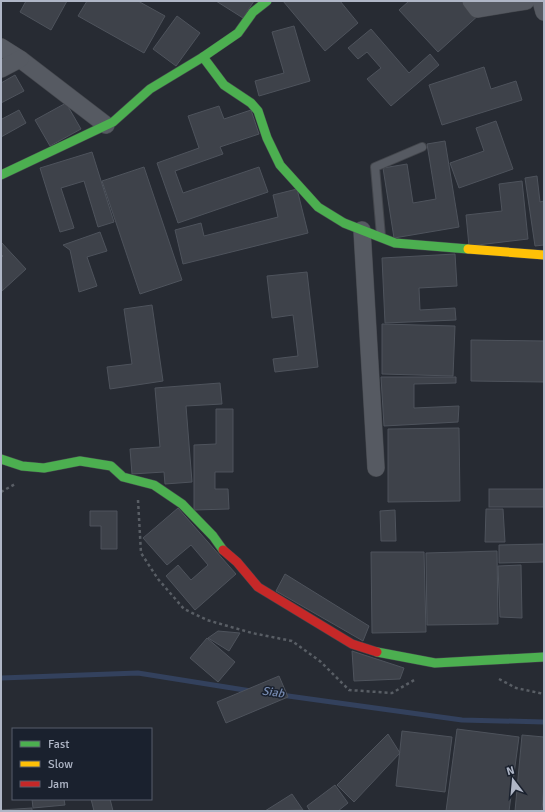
<svg xmlns="http://www.w3.org/2000/svg" width="545" height="812" font-family="Signika,sans-serif">
<rect width="100%" height="100%" fill="#272b33"/>
<g fill="none" stroke-linecap="round" stroke-linejoin="round">
<g stroke="#33415d" stroke-width="5">
<path d="M 1,678 L 138,673 L 251,691"/>
<path d="M 281,695 L 462,720 L 544,722"/>
</g>
</g>
<g fill="#3e424a" stroke="#4e535c">
<path d="M 26,1 L 67,1 L 51,30 L 20,12 Z"/>
<path d="M 87,1 L 138,1 L 165,16 L 144,53 L 78,16 Z"/>
<path d="M 216,1 L 254,1 L 243,18 Z"/>
<path d="M 283,1 L 340,1 L 358,23 L 325,51 Z"/>
<path d="M 409,1 L 469,1 L 481,13 L 438,52 L 399,10 Z"/>
<path d="M 177,16 L 200,33 L 176,66 L 153,49 Z"/>
<path d="M 294,26 L 310,81 L 259,96 L 255,81 L 284,73 L 272,32 Z"/>
<path d="M 371,29 L 409,73 L 430,54 L 439,65 L 391,106 L 367,79 L 381,68 L 367,52 L 358,59 L 348,48 Z"/>
<path d="M 484,67 L 491,89 L 516,81 L 522,100 L 442,125 L 429,85 Z"/>
<path d="M 15,75 L 24,91 L 1,103 L 1,83 Z"/>
<path d="M 66,103 L 81,129 L 50,146 L 35,120 Z"/>
<path d="M 219,106 L 224,119 L 251,110 L 259,134 L 220,147 L 223,154 L 175,171 L 183,193 L 259,167 L 268,192 L 178,223 L 157,163 L 199,148 L 188,116 Z"/>
<path d="M 19,110 L 26,123 L 1,137 L 1,116 L 2,119 Z"/>
<path d="M 496,121 L 513,169 L 459,188 L 450,163 L 484,151 L 476,128 Z"/>
<path d="M 445,141 L 459,227 L 394,238 L 383,168 L 407,164 L 413,203 L 436,199 L 427,144 Z"/>
<path d="M 92,152 L 114,222 L 98,227 L 84,181 L 61,188 L 74,228 L 60,232 L 40,168 Z"/>
<path d="M 144,167 L 182,280 L 140,294 L 102,181 Z"/>
<path d="M 537,176 L 540,202 L 544,201 L 544,245 L 535,246 L 525,178 Z"/>
<path d="M 522,181 L 528,239 L 469,246 L 466,215 L 502,211 L 499,184 Z"/>
<path d="M 297,189 L 308,233 L 183,264 L 175,230 L 201,223 L 204,236 L 278,217 L 273,195 Z"/>
<path d="M 100,232 L 107,251 L 87,257 L 97,286 L 79,292 L 70,250 L 63,245 Z"/>
<path d="M 1,242 L 26,269 L 2,291 L 1,258 L 3,256 L 1,254 Z"/>
<path d="M 455,254 L 457,286 L 419,288 L 420,310 L 455,308 L 456,320 L 385,323 L 382,258 Z"/>
<path d="M 307,272 L 318,367 L 275,372 L 273,359 L 298,356 L 293,315 L 272,318 L 267,276 Z"/>
<path d="M 152,305 L 163,381 L 110,389 L 107,367 L 132,364 L 124,309 Z"/>
<path d="M 382,324 L 455,326 L 453,376 L 382,374 Z"/>
<path d="M 471,340 L 544,341 L 544,382 L 471,381 Z"/>
<path d="M 381,377 L 456,377 L 456,383 L 414,384 L 414,408 L 459,406 L 458,422 L 384,426 Z"/>
<path d="M 220,383 L 222,404 L 186,406 L 192,482 L 165,484 L 164,472 L 132,474 L 130,449 L 160,447 L 155,388 Z"/>
<path d="M 216,409 L 233,409 L 233,472 L 215,472 L 215,489 L 228,489 L 229,509 L 194,510 L 194,445 L 216,444 Z"/>
<path d="M 459,428 L 460,501 L 388,502 L 388,429 Z"/>
<rect x="489" y="489" width="55" height="18"/>
<path d="M 178,508 L 236,574 L 195,610 L 166,576 L 178,565 L 191,580 L 208,565 L 191,545 L 167,565 L 143,538 Z"/>
<path d="M 486,509 L 503,509 L 505,542 L 485,542 Z"/>
<path d="M 395,510 L 396,541 L 381,541 L 380,511 Z"/>
<path d="M 90,511 L 117,511 L 117,549 L 101,549 L 101,526 L 90,526 Z"/>
<path d="M 544,544 L 544,562 L 499,563 L 499,545 Z"/>
<path d="M 497,551 L 498,624 L 427,625 L 426,553 Z"/>
<path d="M 371,552 L 424,552 L 426,632 L 372,633 Z"/>
<path d="M 521,565 L 522,618 L 500,617 L 498,566 Z"/>
<path d="M 285,574 L 369,626 L 363,641 L 276,591 Z"/>
<path d="M 218,631 L 240,633 L 229,651 L 208,638 Z"/>
<path d="M 207,638 L 235,662 L 218,682 L 190,658 Z"/>
<path d="M 352,651 L 404,668 L 400,679 L 354,681 Z"/>
<path d="M 279,676 L 288,697 L 226,723 L 217,702 Z"/>
<path d="M 457,729 L 519,737 L 509,811 L 446,811 Z"/>
<path d="M 402,731 L 452,737 L 445,792 L 396,786 Z"/>
<path d="M 388,734 L 400,753 L 354,802 L 337,785 Z"/>
<path d="M 522,735 L 544,737 L 544,785 L 542,811 L 515,811 Z"/>
<path d="M 335,785 L 348,803 L 338,811 L 310,811 L 307,806 Z"/>
<path d="M 292,794 L 303,810 L 265,811 Z"/>
<path d="M 32,799 L 64,799 L 65,805 L 33,808 Z"/>
<path d="M 91,799 L 110,799 L 113,811 L 94,811 Z"/>
<path d="M 32,808 L 32,811 L 1,811 L 1,810 Z"/>
</g>
<g fill="none" stroke-linecap="round" stroke-linejoin="round">
<g stroke="#43464c" stroke-width="10">
<path id="lane" d="M 381,236 L 375,167 L 422,147"/>
</g>
<g stroke="#43464c" stroke-width="18">
<g id="street">
<path d="M 471,1 L 477,9 L 526,1"/>
<path d="M 541,1 L 544,12"/>
<path d="M 1,47 L 20,59 L 106,125"/>
<path d="M 1,69 L 20,59"/>
<path d="M 362,230 L 376,468"/>
</g>
</g>
<g stroke="#43464c" stroke-width="10">
<g id="fast">
<path d="M 203,57 L 224,85 L 251,103 L 258,111 L 267,138 L 280,165 L 318,207 L 344,223 L 395,243 L 468,249"/>
<path d="M 1,175 L 113,122 L 150,89 L 203,57 L 238,33 L 253,12 L 267,1"/>
<path d="M 1,459 L 22,466 L 44,468 L 80,461 L 111,466 L 123,477 L 154,485 L 182,504 L 213,536 L 223,550"/>
<path d="M 377,652 L 435,663 L 544,657"/>
</g>
</g>
<g stroke="#43464c" stroke-width="10">
<path id="slow" d="M 468,249 L 544,255"/>
</g>
<g stroke="#43464c" stroke-width="10">
<path id="jam" d="M 223,550 L 237,562 L 258,587 L 352,644 L 377,652"/>
</g>
<g stroke="#595e65" stroke-width="2.5" stroke-dasharray="3 3" stroke-linecap="butt">
<path d="M 1,492 L 15,484"/>
<path d="M 138,500 L 141,553 L 158,579 L 184,609 L 207,620 L 252,633 L 292,641 L 321,662 L 349,690 L 392,693 L 416,679"/>
<path d="M 499,679 L 516,688 L 544,694"/>
</g>
<use href="#lane" stroke="#565a62" stroke-width="8"/>
<use href="#street" stroke="#565a62" stroke-width="17"/>
<use href="#fast" stroke="#4caf50" stroke-width="9"/>
<use href="#slow" stroke="#ffc107" stroke-width="9"/>
<use href="#jam" stroke="#c62828" stroke-width="9"/>
</g>
<g text-anchor="middle" stroke-width="3" stroke-linejoin="round" paint-order="stroke">
<g font-size="12" font-style="italic" fill="#768aaf" stroke="#1a212e">
<text transform="translate(273 692) rotate(8)" y="4">Siab</text>
</g>
</g>
<rect width="545" height="812" fill="none" stroke="#afb6c6" stroke-width="4"/>
<rect x="12" y="728" width="140" height="72" fill="#1a212e" stroke="#565d6b"/>
<rect x="20" y="741" width="20" height="6" fill="#4caf50" stroke="#565d6b"/>
<text x="48" y="748" font-size="12" fill="#afb6c6">Fast</text>
<rect x="20" y="761" width="20" height="6" fill="#ffc107" stroke="#565d6b"/>
<text x="48" y="768" font-size="12" fill="#afb6c6">Slow</text>
<rect x="20" y="781" width="20" height="6" fill="#c62828" stroke="#565d6b"/>
<text x="48" y="788" font-size="12" fill="#afb6c6">Jam</text>
<g transform="translate(513 780) rotate(344)" stroke="#1a212e" stroke-width="3" paint-order="stroke">
<path d="M0-3L7 15L0 10L-7 15Z" fill="#afb6c6"/>
<text y="-6" font-size="11" font-weight="bold" text-anchor="middle" fill="#afb6c6">N</text>
</g>
</svg>
